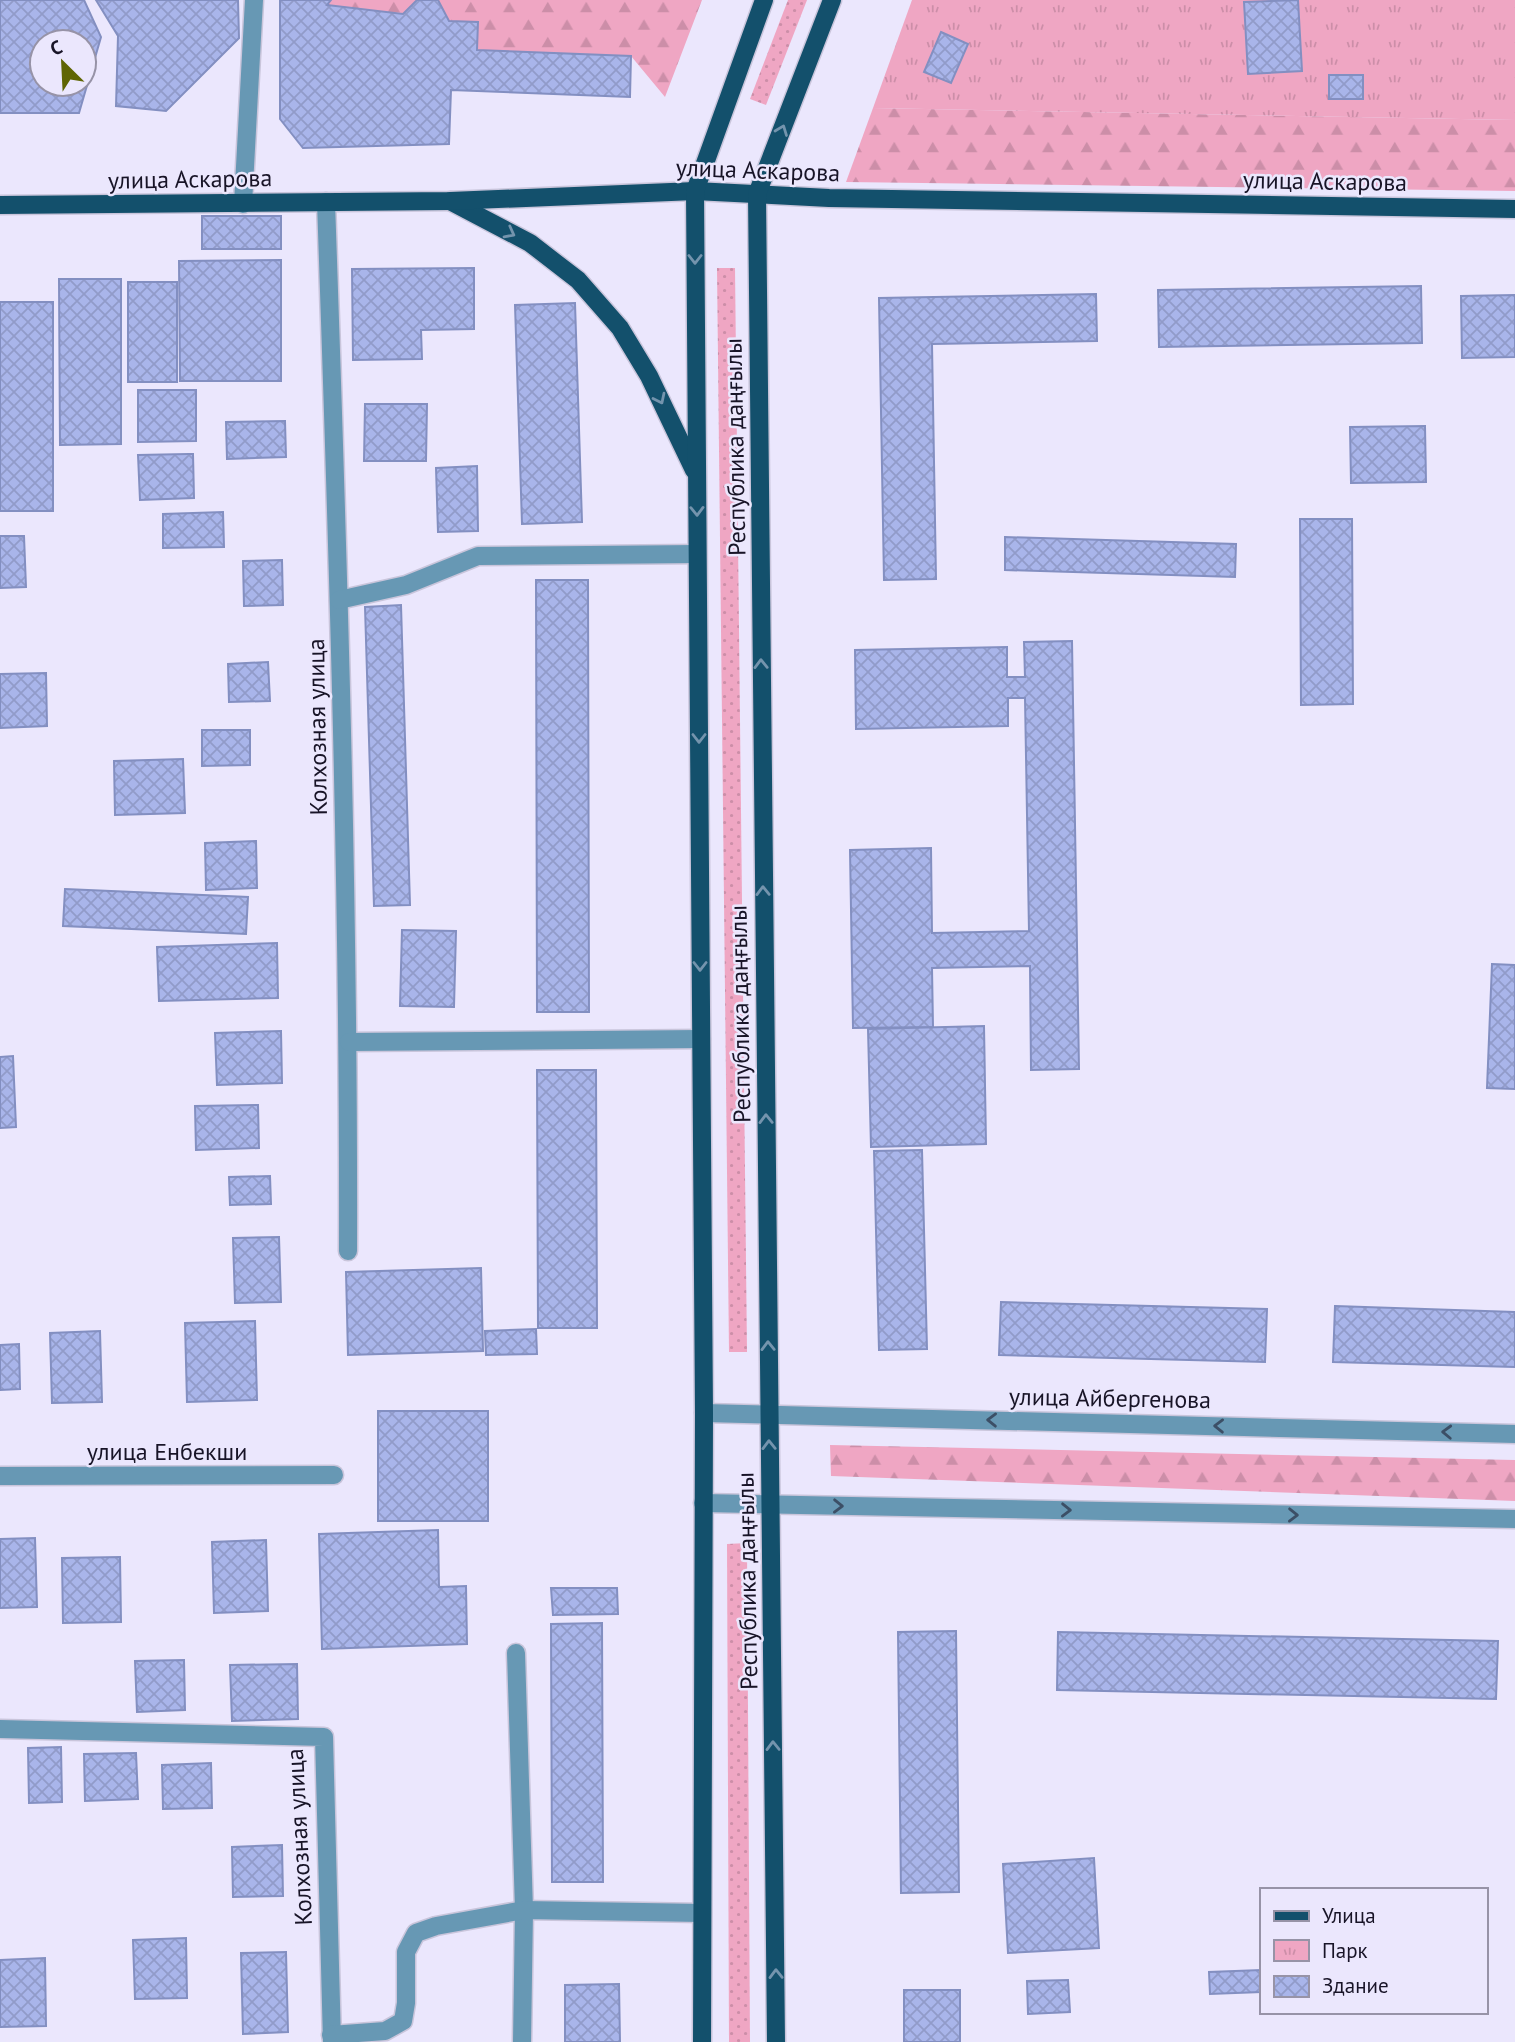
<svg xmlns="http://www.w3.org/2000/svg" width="1515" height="2042" font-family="'PT Sans',sans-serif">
<defs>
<pattern id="grass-dots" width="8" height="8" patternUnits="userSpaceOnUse" patternTransform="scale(1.75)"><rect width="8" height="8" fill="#efa6c3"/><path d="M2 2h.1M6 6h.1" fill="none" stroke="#cc8ea8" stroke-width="1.8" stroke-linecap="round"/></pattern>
<pattern id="forest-firs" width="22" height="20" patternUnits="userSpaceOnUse" patternTransform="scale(1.75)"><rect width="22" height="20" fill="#efa6c3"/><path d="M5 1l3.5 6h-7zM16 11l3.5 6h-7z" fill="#cc8ea8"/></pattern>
<pattern id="park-tufts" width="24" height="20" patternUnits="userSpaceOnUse" patternTransform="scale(1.75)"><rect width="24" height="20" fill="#efa6c3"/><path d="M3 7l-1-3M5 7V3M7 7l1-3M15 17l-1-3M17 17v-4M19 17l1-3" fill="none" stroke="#cc8ea8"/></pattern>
<pattern id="building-cross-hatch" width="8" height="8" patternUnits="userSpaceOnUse" patternTransform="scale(1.75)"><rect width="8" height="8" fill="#a9b5ea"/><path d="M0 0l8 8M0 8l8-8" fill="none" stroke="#919bc9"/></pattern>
</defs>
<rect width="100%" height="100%" fill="#ebe7fd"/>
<!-- grass -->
<g fill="url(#grass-dots)">
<polygon points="788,0 807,0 766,105 750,99"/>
<polygon points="717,268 735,268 747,1352 729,1352"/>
<polygon points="747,1543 750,2042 729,2042 727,1544"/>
</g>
<!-- forest -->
<g fill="url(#forest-firs)">
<polygon points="331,0 417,0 403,14 327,5"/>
<polygon points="438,0 702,0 665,97 631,56 477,50 478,22 449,21"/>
<polygon points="873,108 1515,120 1515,191 846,182"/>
<polygon points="830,1445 1515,1460 1515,1501 831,1476"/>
</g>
<!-- park -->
<polygon fill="url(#park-tufts)" points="912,0 1515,0 1515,120 873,108"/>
<!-- building -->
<g fill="url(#building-cross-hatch)" stroke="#838fc1" stroke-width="2" fill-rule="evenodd">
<path d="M 0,0 L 84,0 L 101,37 L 79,113 L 0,113 ZM 42,42 L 84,42 L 84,84 L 42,84 Z"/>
<polygon points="96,0 238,0 239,38 166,111 116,106 118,36"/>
<polygon points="280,0 331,0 327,5 403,14 417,0 438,0 449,21 478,22 477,50 631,56 630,97 451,90 449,144 303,148 280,119"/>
<polygon points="1298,0 1302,71 1248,74 1244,2"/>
<polygon points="941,32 968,44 951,83 924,72"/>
<rect x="1329" y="75" width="34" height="24"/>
<rect x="202" y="216" width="79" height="33"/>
<polygon points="281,260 281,381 180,381 179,261"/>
<polygon points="474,268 474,329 421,330 422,359 353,360 352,269"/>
<polygon points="59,279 121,279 121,444 60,445"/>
<rect x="128" y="282" width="49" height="100"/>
<polygon points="1421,286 1422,343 1159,347 1158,290"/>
<polygon points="1096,294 1097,341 932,344 936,579 884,580 879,298"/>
<polygon points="1515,295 1515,357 1462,358 1461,296"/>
<rect x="0" y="302" width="53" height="209"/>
<polygon points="575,303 582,522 522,524 515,305"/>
<polygon points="138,390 196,390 196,441 138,442"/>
<polygon points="365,404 427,404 426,461 364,461"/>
<polygon points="285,421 286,457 227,459 226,422"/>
<polygon points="1425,426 1426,482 1351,483 1350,427"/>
<polygon points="188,454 193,454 194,498 140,500 138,455"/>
<polygon points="477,466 478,531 438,532 436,468"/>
<polygon points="223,512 224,547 163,548 163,514"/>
<polygon points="1300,519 1352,519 1353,704 1301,705"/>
<polygon points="0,536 24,536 26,587 0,588"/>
<polygon points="1005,537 1236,544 1235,577 1005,570"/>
<polygon points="282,560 283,605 244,606 243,561"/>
<polygon points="536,580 588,580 589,1012 537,1012"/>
<polygon points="401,605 410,905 374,906 365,607"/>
<polygon points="1072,641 1079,1069 1031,1070 1030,966 932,968 933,1027 853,1028 850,850 931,848 932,933 1029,931 1025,698 1008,698 1008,726 856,729 855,650 1007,647 1007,677 1025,677 1024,642"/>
<polygon points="268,662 270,701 229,702 228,664"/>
<polygon points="46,673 47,726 0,728 0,674"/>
<polygon points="202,730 250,730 250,765 202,766"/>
<polygon points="183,759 185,813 115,815 114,761"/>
<polygon points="256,841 257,888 206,890 205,843"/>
<polygon points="65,889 248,897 246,934 63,926"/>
<polygon points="402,930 456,931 454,1007 400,1006"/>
<polygon points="277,943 278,998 159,1001 157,947"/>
<polygon points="1492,964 1515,965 1515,1089 1487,1088"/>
<polygon points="984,1026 986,1144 871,1147 868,1029"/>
<polygon points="281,1031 282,1083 217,1085 215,1033"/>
<polygon points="13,1056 16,1127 0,1128 0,1057"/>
<polygon points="537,1070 596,1070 597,1328 538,1328"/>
<polygon points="258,1105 259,1148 196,1150 195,1106"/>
<polygon points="922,1150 927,1349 879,1350 874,1151"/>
<polygon points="270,1176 271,1204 230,1205 229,1177"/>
<polygon points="279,1237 281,1302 235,1303 233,1238"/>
<polygon points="481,1268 483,1351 348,1355 346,1272"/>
<polygon points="1001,1302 1267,1309 1265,1362 999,1355"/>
<polygon points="1335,1306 1515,1312 1515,1367 1333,1362"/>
<polygon points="255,1321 257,1400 187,1402 185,1323"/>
<polygon points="536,1329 537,1354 486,1355 485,1331"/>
<polygon points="100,1331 102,1402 52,1403 50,1333"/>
<polygon points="19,1344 20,1389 0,1390 0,1345"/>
<rect x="378" y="1411" width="110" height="110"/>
<polygon points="438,1530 439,1587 466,1586 467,1644 322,1649 319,1534"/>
<polygon points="35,1538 37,1607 0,1608 0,1539"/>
<polygon points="266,1540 268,1611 214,1613 212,1542"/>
<polygon points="120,1557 121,1622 63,1623 62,1558"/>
<polygon points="551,1588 617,1588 618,1614 553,1615"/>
<polygon points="602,1623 603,1882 552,1882 551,1624"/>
<polygon points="956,1631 959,1892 901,1893 898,1632"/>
<polygon points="1058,1632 1498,1641 1496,1699 1057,1690"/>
<polygon points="184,1660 185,1710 137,1712 135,1661"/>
<polygon points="297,1664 298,1719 232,1721 230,1665"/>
<polygon points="61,1747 62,1802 29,1803 28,1748"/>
<polygon points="136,1753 138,1799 85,1801 84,1754"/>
<polygon points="211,1763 212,1808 163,1809 162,1765"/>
<polygon points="282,1845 283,1896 233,1897 232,1847"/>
<polygon points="1094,1858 1099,1948 1008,1953 1003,1864"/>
<polygon points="186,1938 187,1998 135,1999 133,1940"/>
<polygon points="286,1952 288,2032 243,2034 241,1953"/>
<polygon points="45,1958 46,2026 0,2027 0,1960"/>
<polygon points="1261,1970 1261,1992 1210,1994 1209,1972"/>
<polygon points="1068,1980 1070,2012 1028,2014 1027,1981"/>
<polygon points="619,1984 620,2042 565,2042 565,1985"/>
<rect x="904" y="1990" width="56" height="52"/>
</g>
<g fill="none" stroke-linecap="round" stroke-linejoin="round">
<defs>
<g id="minor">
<path d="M 326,202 C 338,551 349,901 348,1251"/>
<polyline points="243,204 254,0"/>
<polyline points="339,600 406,585 478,556 697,554"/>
<polyline points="349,1042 701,1039"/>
<polyline points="704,1413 1515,1434"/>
<polyline points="0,1476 334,1475"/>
<polyline points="703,1503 1515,1519"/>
<polyline points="516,1653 524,1910 522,2042"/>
<polyline points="0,1729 324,1737 332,2042"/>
<polyline points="331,2035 385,2031 403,2021 406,2003 406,1952 416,1933 436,1926 524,1910 702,1913"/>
</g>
<g id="major">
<polyline points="450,201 530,243 578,280 620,328 649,376 694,470"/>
<polyline points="0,205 450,201 695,191 829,198 1515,209"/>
<polyline points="702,2042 704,1413 695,191 764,0"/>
<polyline points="776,2042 757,194 832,0"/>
</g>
</defs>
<!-- minor casing -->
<use href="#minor" stroke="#c9c5db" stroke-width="21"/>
<!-- major casing -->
<use href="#major" stroke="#c9c5db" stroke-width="21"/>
<!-- minor -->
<use href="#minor" stroke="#6798b4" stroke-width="18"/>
<!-- major -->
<use href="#major" stroke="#13506c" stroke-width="18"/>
</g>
<!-- one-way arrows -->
<defs><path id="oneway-chevron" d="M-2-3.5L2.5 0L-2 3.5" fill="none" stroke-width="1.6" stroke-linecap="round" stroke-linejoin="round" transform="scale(1.75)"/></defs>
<g stroke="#7494ad">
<use href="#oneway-chevron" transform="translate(782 130) rotate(-69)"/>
<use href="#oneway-chevron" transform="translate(510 233) rotate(28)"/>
<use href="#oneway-chevron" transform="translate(695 259) rotate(90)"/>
<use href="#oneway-chevron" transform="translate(660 399) rotate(64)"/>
<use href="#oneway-chevron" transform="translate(697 511) rotate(89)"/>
<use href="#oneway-chevron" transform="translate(761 664) rotate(-91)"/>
<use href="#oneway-chevron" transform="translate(699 738) rotate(90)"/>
<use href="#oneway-chevron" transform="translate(763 891) rotate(-91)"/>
<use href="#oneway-chevron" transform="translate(700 966) rotate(90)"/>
<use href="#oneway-chevron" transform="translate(766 1119) rotate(-91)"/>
<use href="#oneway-chevron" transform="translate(768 1346) rotate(-91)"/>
<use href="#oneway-chevron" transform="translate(769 1445) rotate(-91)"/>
<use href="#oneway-chevron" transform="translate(773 1746) rotate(-91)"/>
<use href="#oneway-chevron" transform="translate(776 1974) rotate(-91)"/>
</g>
<g stroke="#3c4f66">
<use href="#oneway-chevron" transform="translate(992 1420) rotate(-179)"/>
<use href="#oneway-chevron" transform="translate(1219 1426) rotate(-179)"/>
<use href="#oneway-chevron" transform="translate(1447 1432) rotate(-178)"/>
<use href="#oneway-chevron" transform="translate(838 1506) rotate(1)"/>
<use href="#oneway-chevron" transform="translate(1066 1510) rotate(1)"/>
<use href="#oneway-chevron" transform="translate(1293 1515) rotate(1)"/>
</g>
<g text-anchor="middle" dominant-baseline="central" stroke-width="5" stroke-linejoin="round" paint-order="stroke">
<!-- street labels -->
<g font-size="24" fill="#181427" stroke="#ebe7fd">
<text transform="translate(758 170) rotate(2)">улица Аскарова</text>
<text transform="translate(190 179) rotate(-1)">улица Аскарова</text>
<text transform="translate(1325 181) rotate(1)">улица Аскарова</text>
<text transform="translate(735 447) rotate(-91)">Республика даңғылы</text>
<text transform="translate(317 727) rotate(-91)">Колхозная улица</text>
<text transform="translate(740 1014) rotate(-91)">Республика даңғылы</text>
<text transform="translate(1110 1398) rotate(1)">улица Айбергенова</text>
<text x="167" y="1451">улица Енбекши</text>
<text transform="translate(747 1581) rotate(-91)">Республика даңғылы</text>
<text transform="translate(299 1837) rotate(-93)">Колхозная улица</text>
</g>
</g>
<!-- legend -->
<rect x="1260" y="1888" width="228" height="126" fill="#ebe7fd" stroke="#9793a7" stroke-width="2"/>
<rect x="1274" y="1911" width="35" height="10" fill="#13506c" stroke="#9793a7" stroke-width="2"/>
<text x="1322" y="1923" font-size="21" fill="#181427">Улица</text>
<rect x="1274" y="1940" width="35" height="21" fill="url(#park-tufts)" stroke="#9793a7" stroke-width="2"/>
<text x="1322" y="1958" font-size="21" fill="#181427">Парк</text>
<rect x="1274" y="1976" width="35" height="21" fill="url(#building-cross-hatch)" stroke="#9793a7" stroke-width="2"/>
<text x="1322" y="1993" font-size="21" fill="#181427">Здание</text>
<!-- north arrow -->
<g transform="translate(63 63) rotate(336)"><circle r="33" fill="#ebe7fd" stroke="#9793a7" stroke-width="2"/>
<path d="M0-5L12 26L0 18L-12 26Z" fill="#5f6503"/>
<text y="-10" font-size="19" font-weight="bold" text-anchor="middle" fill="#181427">С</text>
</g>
</svg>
